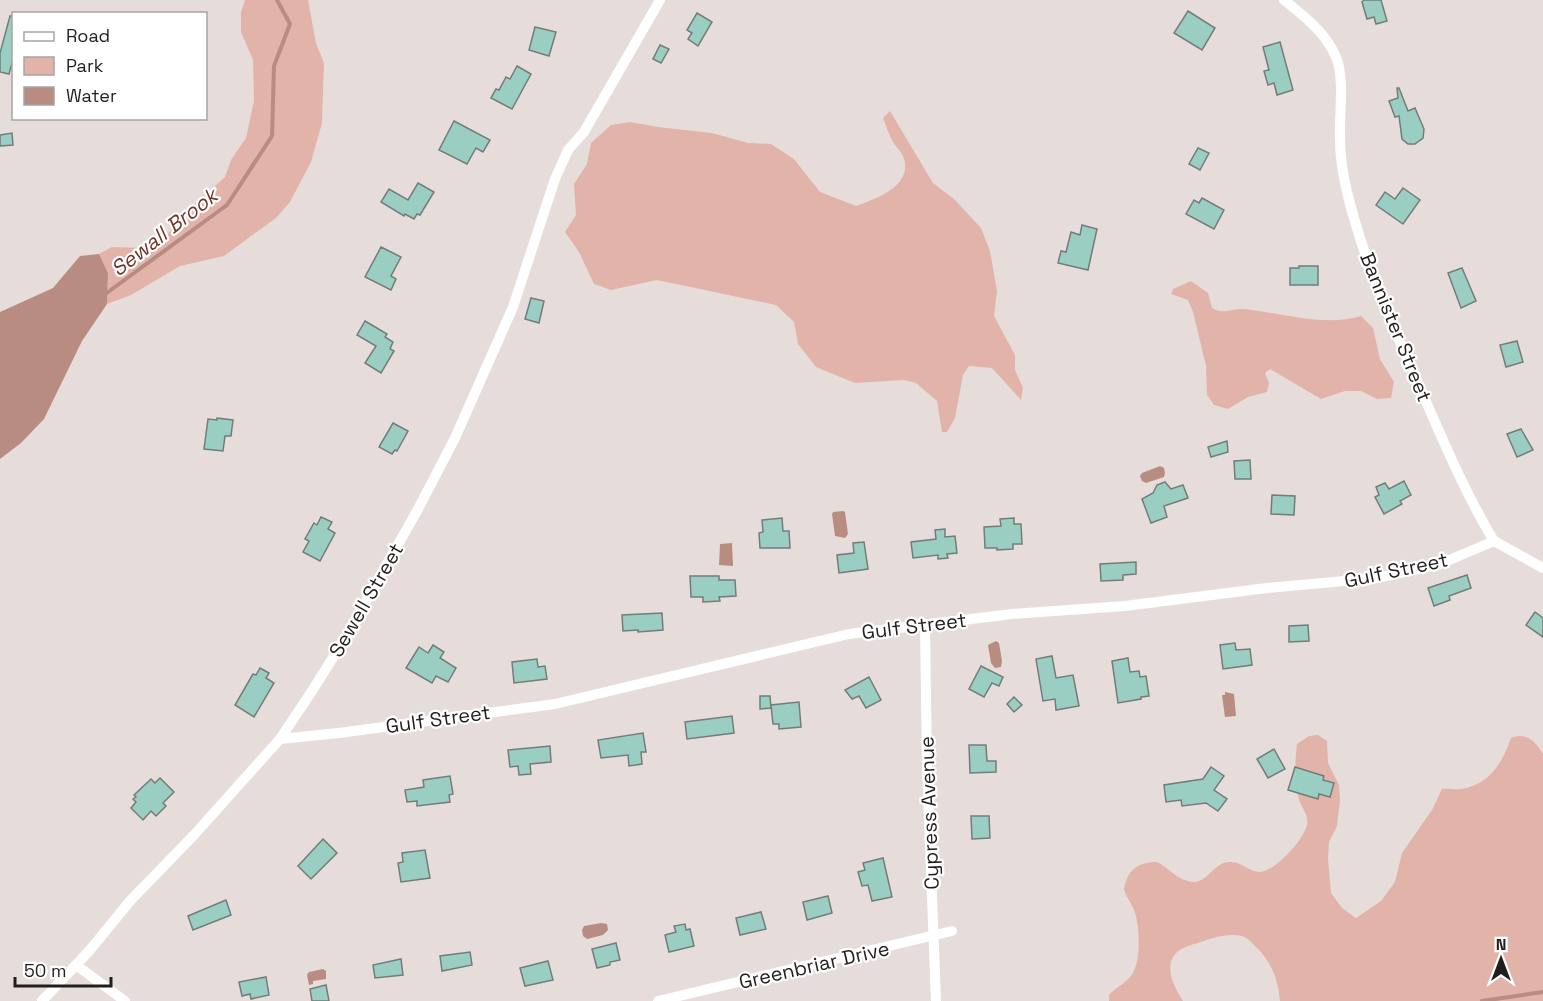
<svg xmlns="http://www.w3.org/2000/svg" width="1543" height="1001" font-family="'Space Grotesk',sans-serif">
<rect width="100%" height="100%" fill="#e6dddb"/>
<!-- green -->
<g fill="#e2b3a8">
<polygon points="245,0 308,0 316,43 324,63 322,123 311,162 290,202 276,218 224,256 180,266 131,295 107,304 108,273 99,254 112,247 147,248 161,242 186,212 225,177 231,160 246,138 254,101 253,60 241,32 241,12"/>
<path d="M 890,111 L 933,183 L 954,199 L 981,228 L 990,251 L 997,291 L 994,316 L 1015,355 L 1015,370 L 1023,388 L 1021,400 L 992,368 L 969,366 L 963,375 L 955,418 L 947,432 L 942,432 L 937,401 L 916,383 L 904,380 L 855,383 L 816,367 L 798,344 L 794,322 L 776,305 L 657,280 L 611,290 L 594,284 L 579,252 L 565,232 L 576,215 L 574,184 L 587,164 L 591,143 L 611,125 L 630,122 L 658,127 L 712,133 L 748,143 L 771,144 L 794,159 L 820,192 L 856,206 C 876,199 915,185 903,156 C 901,151 895,146 892,140 C 888,133 886,125 883,118 Z"/>
<path d="M 1191,281 L 1208,293 L 1212,308 C 1223,315 1232,308 1244,309 C 1282,313 1323,327 1361,316 L 1373,328 L 1380,359 L 1394,382 L 1391,398 L 1377,399 L 1361,391 L 1345,391 L 1321,399 L 1270,369 L 1265,373 L 1269,383 L 1267,392 L 1248,397 L 1228,409 L 1214,405 L 1207,395 L 1206,366 L 1193,312 L 1188,300 L 1171,294 L 1173,289 Z"/>
<path d="M 1318,735 L 1327,741 L 1328,763 L 1339,785 L 1340,800 L 1337,826 L 1329,842 L 1328,859 L 1331,893 L 1342,908 L 1356,918 L 1381,901 L 1395,882 L 1402,853 L 1432,810 L 1442,789 C 1448,788 1454,790 1461,789 C 1489,785 1503,762 1511,738 C 1527,732 1535,741 1543,754 L 1543,1001 L 1280,1001 C 1278,979 1272,963 1256,947 C 1252,943 1248,938 1242,936 C 1229,933 1212,938 1201,942 C 1191,945 1178,948 1173,957 C 1165,971 1176,990 1183,1001 L 1109,1001 L 1109,995 C 1115,988 1124,984 1130,977 C 1142,964 1140,926 1134,910 C 1131,902 1126,897 1124,889 C 1127,870 1138,862 1157,862 C 1168,867 1175,878 1188,881 C 1208,887 1212,861 1231,862 C 1242,862 1249,872 1260,872 C 1276,871 1304,839 1307,825 C 1309,815 1301,807 1299,799 C 1294,782 1295,761 1297,744 L 1309,736 Z"/>
</g>
<!-- water -->
<g fill="#b98c82">
<polygon points="99,254 108,273 107,304 82,341 44,419 21,443 0,459 0,312 53,288 80,256"/>
<polygon points="1160,466 1164,468 1165,473 1164,477 1146,483 1142,481 1140,476 1142,473"/>
<polygon points="843,511 845,512 848,534 845,538 835,536 832,514 833,512"/>
<polygon points="732,543 733,566 719,565 720,544"/>
<polygon points="996,641 999,643 1002,661 1001,667 995,668 991,663 988,645"/>
<polygon points="1225,692 1234,694 1236,716 1225,717 1222,695 1225,695"/>
<polygon points="601,923 607,924 608,930 603,935 587,939 583,936 582,930 584,926"/>
<polygon points="323,969 326,971 326,979 313,981 313,984 309,985 307,975 309,972"/>
</g>
<g fill="none" stroke-linecap="round" stroke-linejoin="round">
<!-- stream -->
<g stroke="#b98c82" stroke-width="4">
<polyline points="104,295 227,205 272,136 274,66 290,24 277,0"/>
<polyline points="1482,1001 1543,992"/>
</g>
</g>
<!-- building -->
<g fill="#9acec2" stroke="#747c7a" stroke-width="1.5">
<polygon points="1364,0 1381,0 1387,21 1376,24 1374,17 1367,19 1362,2"/>
<polygon points="1188,11 1215,28 1202,50 1174,33"/>
<polygon points="697,13 712,22 698,46 688,39 692,33 687,30"/>
<polygon points="10,16 14,16 14,56 9,74 0,72 0,53"/>
<polygon points="535,27 556,32 549,56 529,50"/>
<polygon points="1280,42 1293,90 1277,95 1274,83 1268,85 1264,71 1269,70 1263,47"/>
<polygon points="660,45 669,49 661,63 653,59"/>
<polygon points="517,66 531,74 512,109 491,98 496,89 499,90 506,77 510,79"/>
<polygon points="1397,88 1399,88 1408,111 1415,108 1424,129 1423,138 1415,144 1408,144 1402,139 1399,116 1395,117 1389,101 1398,98"/>
<polygon points="454,121 490,140 483,152 476,148 467,164 439,150"/>
<polygon points="12,133 13,145 0,146 0,135"/>
<polygon points="1198,148 1209,153 1200,170 1189,164"/>
<polygon points="418,183 434,192 420,215 417,214 414,219 405,214 404,216 381,202 389,189 408,200"/>
<polygon points="1403,188 1420,200 1403,224 1376,205 1385,192 1395,199"/>
<polygon points="1202,198 1224,210 1214,229 1186,214 1194,200 1199,203"/>
<polygon points="1082,225 1097,229 1088,270 1058,263 1061,251 1066,252 1071,232 1080,235"/>
<polygon points="381,247 401,257 391,276 396,279 391,290 365,277"/>
<polygon points="1299,266 1318,266 1318,285 1290,285 1290,268 1299,268"/>
<polygon points="1462,268 1476,301 1461,308 1448,273"/>
<polygon points="531,298 544,301 539,323 525,319"/>
<polygon points="365,321 387,334 385,337 393,342 390,349 394,351 381,373 365,363 376,346 357,335"/>
<polygon points="1517,341 1523,362 1506,367 1500,345"/>
<polygon points="217,418 233,420 231,436 225,436 223,451 204,449 208,419 217,420"/>
<polygon points="393,423 408,431 397,451 395,450 392,454 379,447"/>
<polygon points="1521,429 1533,450 1517,457 1507,434"/>
<polygon points="1227,441 1228,452 1211,457 1208,447"/>
<polygon points="1250,460 1251,479 1235,479 1234,461"/>
<polygon points="1404,481 1411,495 1400,501 1402,504 1384,514 1375,497 1379,495 1376,487 1385,483 1389,489"/>
<polygon points="1165,482 1171,489 1183,485 1188,498 1164,506 1167,517 1151,523 1142,499 1153,493 1157,485"/>
<polygon points="1272,495 1295,496 1294,515 1271,514"/>
<polygon points="321,517 332,522 328,529 335,533 320,561 303,552 309,541 305,539 314,523 317,525"/>
<polygon points="782,518 783,531 789,531 790,548 760,548 759,533 763,532 762,520"/>
<polygon points="1014,518 1014,524 1021,524 1022,544 1013,544 1013,549 997,550 997,548 985,548 984,527 1001,526 1000,519"/>
<polygon points="945,529 945,537 955,536 957,553 947,554 948,558 938,559 938,555 913,558 911,542 936,539 935,530"/>
<polygon points="864,542 868,569 839,573 837,555 854,553 853,543"/>
<polygon points="1136,562 1136,574 1123,575 1123,580 1101,581 1100,564"/>
<polygon points="1467,575 1471,588 1449,596 1450,600 1434,606 1428,588"/>
<polygon points="690,576 719,576 719,580 735,580 736,596 719,597 720,601 703,602 703,597 691,597"/>
<polygon points="1535,612 1543,618 1543,637 1526,625"/>
<polygon points="662,613 663,630 638,632 638,630 623,631 622,615"/>
<polygon points="1308,625 1309,641 1289,642 1289,626"/>
<polygon points="1235,643 1236,650 1250,649 1252,665 1223,669 1220,645"/>
<polygon points="433,645 444,652 440,658 456,668 448,682 436,676 432,683 406,668 419,647 428,653"/>
<polygon points="1052,656 1056,678 1073,675 1079,706 1056,710 1055,699 1043,701 1036,659"/>
<polygon points="1128,658 1130,672 1139,671 1140,677 1146,676 1149,696 1141,697 1141,699 1118,703 1112,661"/>
<polygon points="537,659 538,667 545,666 547,679 514,683 512,662"/>
<polygon points="981,666 1003,677 999,686 992,683 984,697 969,689"/>
<polygon points="260,668 269,673 266,678 274,683 254,717 235,705 253,674 256,675"/>
<polygon points="869,677 881,700 866,708 859,696 852,699 845,690"/>
<polygon points="760,696 770,696 771,708 760,709"/>
<polygon points="1014,697 1022,705 1014,712 1007,704"/>
<polygon points="799,702 801,727 779,729 779,724 773,724 771,705"/>
<polygon points="732,716 734,733 687,739 685,722"/>
<polygon points="643,733 646,752 641,752 642,764 629,766 628,755 601,758 598,740"/>
<polygon points="969,745 986,745 987,761 996,761 996,772 970,773"/>
<polygon points="550,746 551,762 530,764 531,774 519,775 518,766 510,767 508,750"/>
<polygon points="1274,749 1285,769 1268,778 1257,759"/>
<polygon points="1211,767 1224,776 1214,790 1227,799 1218,811 1206,803 1182,806 1181,800 1166,802 1164,785 1203,779"/>
<polygon points="1295,767 1324,776 1323,780 1334,783 1330,797 1319,794 1318,799 1288,790"/>
<polygon points="450,776 453,794 449,795 450,802 417,806 417,801 407,802 405,790 424,787 423,780"/>
<polygon points="160,778 174,792 163,803 166,806 156,816 151,811 143,820 131,808 136,802 133,799 136,797 134,795 151,779 155,783"/>
<polygon points="971,816 989,816 990,838 972,839"/>
<polygon points="323,839 337,853 311,879 298,866"/>
<polygon points="425,850 430,878 401,882 398,863 403,862 402,853"/>
<polygon points="883,858 892,897 872,901 868,885 862,886 858,872 865,870 863,863"/>
<polygon points="828,896 832,913 807,920 803,902"/>
<polygon points="226,900 231,915 193,930 188,916"/>
<polygon points="761,912 766,929 740,935 736,918"/>
<polygon points="685,924 686,930 690,929 694,946 669,952 665,935 676,932 674,926"/>
<polygon points="616,943 620,960 610,962 610,965 597,968 592,949"/>
<polygon points="470,952 472,965 442,971 440,956"/>
<polygon points="401,959 403,975 375,978 373,965"/>
<polygon points="548,961 553,980 525,986 520,968"/>
<polygon points="266,977 269,995 251,999 250,994 242,996 239,982"/>
<polygon points="326,985 329,1001 312,1001 310,989"/>
</g>
<g fill="none" stroke-linecap="round" stroke-linejoin="round">
<!-- minor -->
<g stroke="#fff" stroke-width="10">
<path d="M 1284,0 C 1304,16 1325,32 1336,57 C 1345,78 1339,115 1340,138 C 1340,156 1343,175 1347,192 C 1365,266 1397,336 1428,406 C 1448,452 1468,498 1494,541"/>
<polyline points="925,625 927,766 936,1001"/>
<polyline points="280,739 339,733 555,704 849,634 1012,614 1125,606 1267,588 1377,578 1440,564 1494,541 1543,568"/>
<polyline points="76,965 125,1001"/>
<polyline points="42,1001 90,950 130,901 194,835 280,739 312,691 344,640 417,511 455,438 513,307 555,179 568,150 584,132 660,0"/>
<polyline points="658,1001 952,931"/>
</g>
</g>
<g text-anchor="middle" dominant-baseline="central" stroke-width="4.5" stroke-linejoin="round" paint-order="stroke">
<!-- street labels -->
<g font-size="20" fill="#211e1d" stroke="#fff">
<text transform="translate(1396 327) rotate(68)">Bannister Street</text>
<text transform="translate(1396 570) rotate(-12)">Gulf Street</text>
<text transform="translate(366 600) rotate(-60)">Sewell Street</text>
<text transform="translate(914 626) rotate(-7)">Gulf Street</text>
<text transform="translate(438 719) rotate(-8)">Gulf Street</text>
<text transform="translate(929 813) rotate(-92)">Cypress Avenue</text>
<text transform="translate(814 965) rotate(-13)">Greenbriar Drive</text>
</g>
<!-- water labels -->
<g font-size="21" font-style="italic" fill="#703428" stroke="#fff">
<text transform="translate(164 232) rotate(-38)">Sewall Brook</text>
</g>
</g>
<!-- legend -->
<rect x="12" y="12" width="195" height="108" fill="#ffffff" stroke="#a6a5a5" stroke-width="1.5"/>
<rect x="24" y="32" width="30" height="9" fill="#ffffff" stroke="#a6a5a5" stroke-width="1.5"/>
<text x="66" y="42" font-size="18" fill="#211e1d">Road</text>
<rect x="24" y="57" width="30" height="18" fill="#e2b3a8" stroke="#a6a5a5" stroke-width="1.5"/>
<text x="66" y="72" font-size="18" fill="#211e1d">Park</text>
<rect x="24" y="87" width="30" height="18" fill="#b98c82" stroke="#a6a5a5" stroke-width="1.5"/>
<text x="66" y="102" font-size="18" fill="#211e1d">Water</text>
<!-- north arrow -->
<g transform="translate(1501 959)" stroke="#ffffff" stroke-width="4.5" paint-order="stroke">
<path d="M0-4.5L10 22L0 15L-10 22Z" fill="#211e1d"/>
<text y="-9" font-size="16" font-weight="bold" text-anchor="middle" fill="#211e1d">N</text>
</g>
<!-- scale -->
<path d="M15 977v9h96v-9" fill="none" stroke="#211e1d" stroke-width="3"/>
<text x="24" y="977" font-size="18" fill="#211e1d" stroke="#ffffff" stroke-width="4.5" paint-order="stroke">50 m</text>
</svg>
